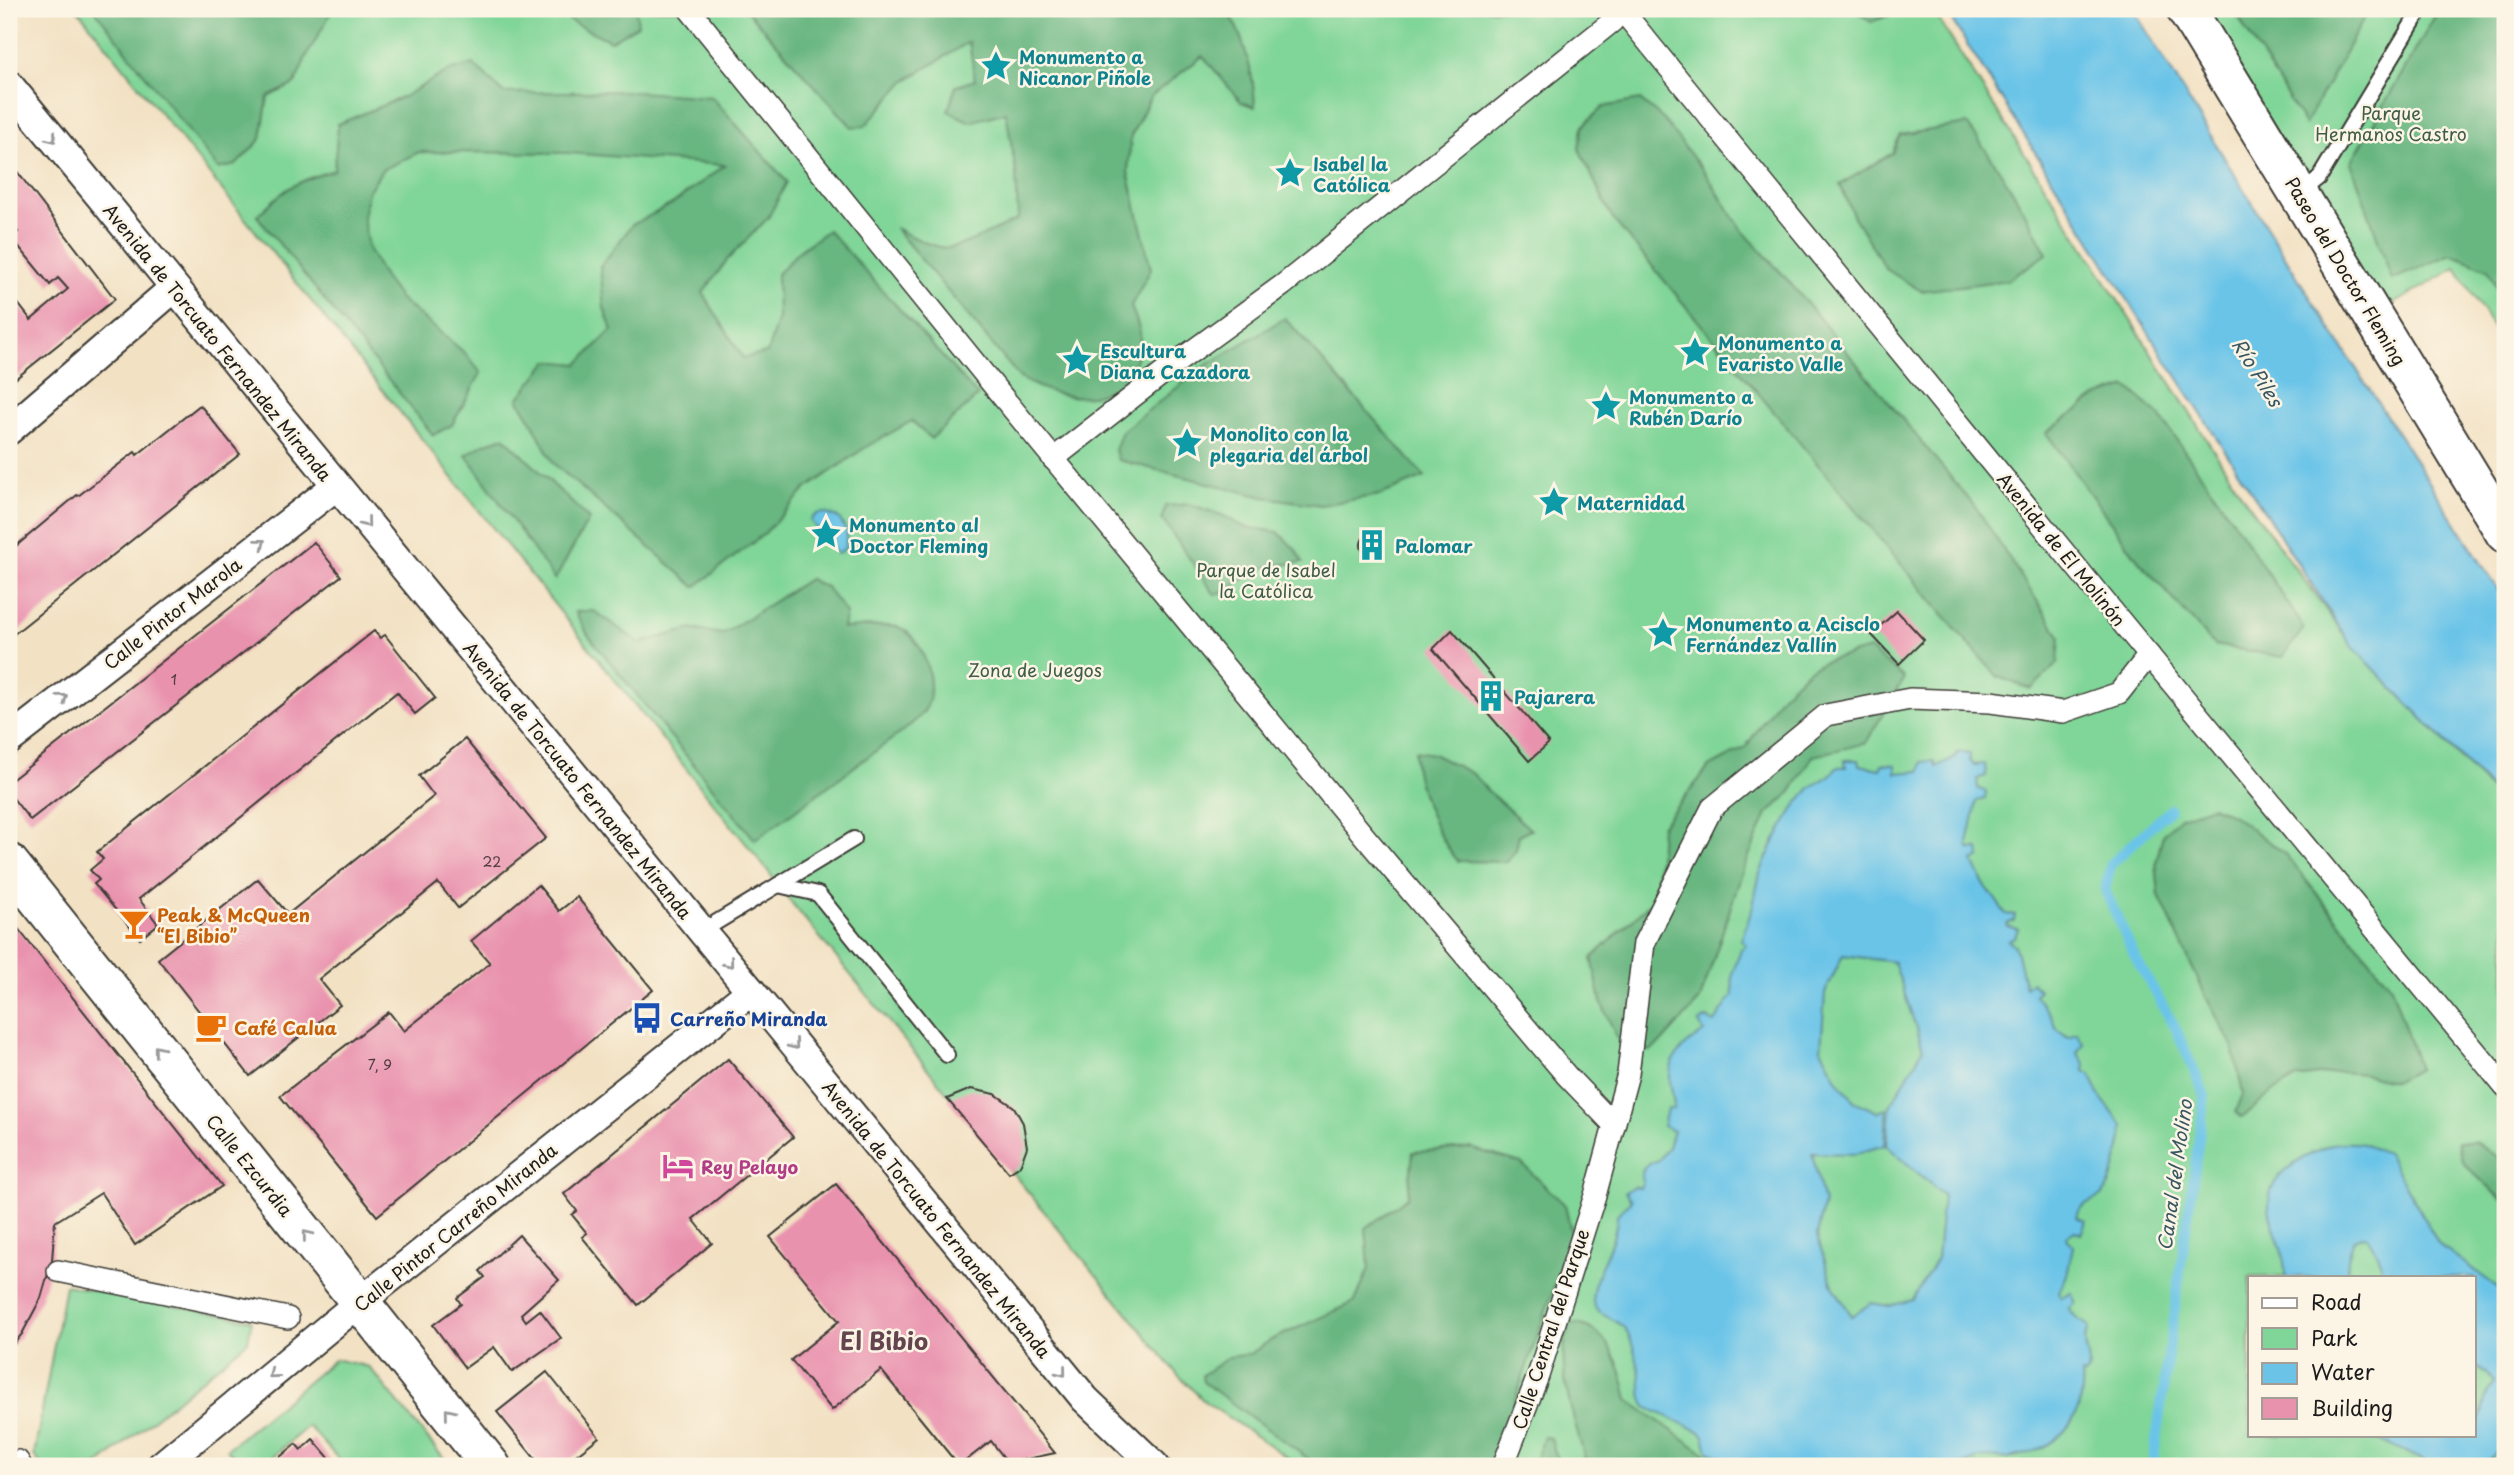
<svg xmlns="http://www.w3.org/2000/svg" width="2514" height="1475" font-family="'Playpen Sans',sans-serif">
<rect width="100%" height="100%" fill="#fcf5e5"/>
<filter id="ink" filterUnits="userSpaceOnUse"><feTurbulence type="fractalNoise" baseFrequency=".0143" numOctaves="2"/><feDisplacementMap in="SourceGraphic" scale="14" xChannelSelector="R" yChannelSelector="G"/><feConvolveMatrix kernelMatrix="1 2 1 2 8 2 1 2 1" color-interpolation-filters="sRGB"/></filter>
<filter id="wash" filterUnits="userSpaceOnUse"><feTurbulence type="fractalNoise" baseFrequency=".00686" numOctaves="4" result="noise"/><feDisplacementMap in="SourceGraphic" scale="28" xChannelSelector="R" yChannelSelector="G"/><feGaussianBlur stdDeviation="1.57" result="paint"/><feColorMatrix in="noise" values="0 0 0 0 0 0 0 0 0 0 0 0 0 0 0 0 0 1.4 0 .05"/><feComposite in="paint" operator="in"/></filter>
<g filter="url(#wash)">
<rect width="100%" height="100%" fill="#f2e1c3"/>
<!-- green -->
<g fill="#80d598" stroke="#4e785a" stroke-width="2" fill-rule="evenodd">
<path d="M 77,9 L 1932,9 L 2244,498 L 2352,645 L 2505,805 L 2505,1466 L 1300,1466 L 1204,1401 L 1178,1375 L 786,896 L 768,871 ZM 2250,1277 L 2474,1277 L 2474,1435 L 2250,1435 Z"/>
<polygon points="2186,9 2505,9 2505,346 2456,268 2372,316"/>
<polygon points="65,1285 252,1320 248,1341 97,1466 42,1466 34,1455"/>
<polygon points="335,1359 369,1367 450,1466 345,1466 308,1426 262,1466 241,1466 227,1449"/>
</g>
<!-- forest -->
<g fill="#68b680" stroke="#42694e" stroke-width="2">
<polygon points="94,9 333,9 306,57 295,84 268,97 261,139 236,165 218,169"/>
<polygon points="555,9 636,9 638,25 611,41 573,23"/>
<path d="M 745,9 L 1228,9 C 1244,40 1254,72 1255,107 L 1241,102 L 1203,56 L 1151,96 L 1131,136 L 1128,172 L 1151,269 L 1131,306 C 1134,315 1139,325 1140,333 C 1142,355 1129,375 1117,390 C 1107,390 1099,395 1090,396 C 1066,399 1040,389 1020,378 L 895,228 C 910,235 930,247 947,248 C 961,248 1004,226 1018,219 L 1016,173 L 1006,112 L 970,122 L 948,111 L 956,86 L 975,80 L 969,42 L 905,81 L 865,126 L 852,127 Z"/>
<polygon points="1853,9 1904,9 1905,10 1871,22"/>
<polygon points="2233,9 2369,9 2305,125"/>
<polygon points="2439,9 2505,9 2505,303 2488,269 2451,254 2392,280 2351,162"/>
<path d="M 473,64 L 504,93 L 623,91 L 712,97 L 787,182 L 768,218 L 728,259 L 703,293 L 743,358 L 767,353 L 778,318 L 777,274 L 799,251 L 828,230 L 978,396 L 931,439 L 912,421 L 866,447 L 806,489 L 764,534 L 695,587 L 553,463 L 532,422 L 518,399 L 548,361 L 578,364 L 612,330 L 604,308 L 600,267 L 632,225 L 672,204 L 725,165 L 568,153 L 419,152 L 382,170 L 368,192 L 363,217 L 368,248 L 383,276 L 400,299 L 465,353 L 481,373 L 452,425 L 433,435 L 257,216 C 285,188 296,181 334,170 L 338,124 L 403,97 L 448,71 Z"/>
<polygon points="1640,100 1662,118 1706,174 1742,230 1786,278 1977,509 2060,636 2058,663 2031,689 1998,677 1956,630 1612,218 1579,149 1582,127 1603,107"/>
<path d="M 1967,124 C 2000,167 2022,206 2047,254 L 2008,280 L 1921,291 L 1886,269 L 1854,217 L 1840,185 L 1892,153 L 1900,135 Z"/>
<polygon points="1285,318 1425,477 1380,495 1321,505 1263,497 1118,460 1115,450 1122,431 1202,368"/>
<polygon points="2127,387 2159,415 2220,501 2304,628 2283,657 2214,645 2139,561 2046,433 2096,397"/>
<polygon points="504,437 589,519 555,580 466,455 484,444"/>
<polygon points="1189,504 1224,516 1244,527 1278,532 1297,551 1303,562 1261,568 1224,592 1215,595 1162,519 1165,506"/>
<path d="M 809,579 L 826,587 L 846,613 L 843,628 C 855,628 889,624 898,627 C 923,635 938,686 926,708 C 922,716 913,722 907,728 L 755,840 L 588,635 L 575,612 L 594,611 L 640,643 L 691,629 L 723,634 Z"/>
<polygon points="1869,649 1904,678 1866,743 1813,756 1790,793 1767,814 1743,870 1700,1000 1663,1041 1650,1051 1622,1049 1601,1002 1592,958 1653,900 1659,859 1661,826 1709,767 1745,748 1780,697 1809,669 1826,661"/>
<path d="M 1415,751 L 1433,754 L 1473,774 L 1488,791 L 1531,830 L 1519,835 L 1516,850 L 1506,862 L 1458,861 C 1438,838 1412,781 1415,751 Z"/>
<polygon points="2212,806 2234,816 2285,854 2391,986 2419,1069 2394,1082 2365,1074 2340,1072 2297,1078 2273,1092 2242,1118 2236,1112 2243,1094 2233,1047 2207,999 2159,896 2156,863 2163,834 2180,817"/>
<polygon points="2457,1142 2475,1142 2501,1159 2505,1164 2505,1203 2464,1164"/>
<polygon points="1471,1148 1521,1163 1565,1205 1572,1236 1492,1466 1318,1466 1203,1382 1202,1375 1229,1357 1250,1354 1271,1340 1355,1302 1369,1268 1366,1228 1408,1197 1413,1152"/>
<path d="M 1570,1323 C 1609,1325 1622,1369 1628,1400 L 1710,1457 L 1719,1466 L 1587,1466 C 1576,1422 1552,1367 1570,1323 Z"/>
<polygon points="1544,1437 1551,1438 1559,1466 1533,1466"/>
</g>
<!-- water -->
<g fill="#6bc4e8" stroke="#447082" stroke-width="2" fill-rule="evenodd">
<polygon points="1945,9 2133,9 2303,286 2505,600 2505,803 2351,645 2155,343"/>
<polygon points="824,513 839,518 847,532 845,548 837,554 810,520 817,514"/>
<path d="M 1959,752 L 1970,754 L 1970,761 L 1974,765 L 1985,764 L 1986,776 L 1977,779 L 1978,789 L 1986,791 L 1985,799 L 1977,801 L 1968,843 L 1969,849 L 1979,849 L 1980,857 L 1973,861 L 1982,881 L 2006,914 L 2015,915 L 2014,921 L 2008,923 L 2007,926 L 2018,929 L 2015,937 L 2008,940 L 2015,946 L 2025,987 L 2032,982 L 2039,990 L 2035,995 L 2050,1014 L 2056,1028 L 2068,1037 L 2077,1033 L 2084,1044 L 2077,1052 L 2085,1064 L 2084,1071 L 2091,1075 L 2099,1095 L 2123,1126 C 2122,1142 2114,1186 2101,1196 C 2090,1204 2081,1201 2077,1217 L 2086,1221 L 2081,1234 L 2075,1231 L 2067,1236 L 2068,1240 L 2073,1246 L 2067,1275 L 2059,1292 L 2061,1298 L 2071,1293 L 2076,1303 L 2069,1309 L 2076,1318 L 2089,1326 C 2088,1331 2086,1335 2085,1339 C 2085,1352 2093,1364 2086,1376 L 2082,1375 C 2086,1424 2053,1451 2008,1458 C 1999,1459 1989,1456 1980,1458 C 1974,1459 1968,1466 1961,1466 C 1940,1468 1932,1456 1908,1466 L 1768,1466 C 1760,1459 1744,1458 1734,1463 L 1708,1451 L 1704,1436 L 1699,1431 L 1646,1407 C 1639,1397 1642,1387 1640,1375 C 1639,1365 1631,1337 1625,1329 C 1613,1314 1589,1318 1593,1292 C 1597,1266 1617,1243 1617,1215 L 1631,1200 L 1625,1192 L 1634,1186 L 1640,1188 L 1643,1182 C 1638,1168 1648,1164 1659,1160 L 1668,1147 L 1673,1131 L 1663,1126 L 1667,1109 L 1674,1109 C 1674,1099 1671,1090 1670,1081 C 1668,1056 1686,1044 1704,1032 L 1699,1023 L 1707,1018 L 1714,1023 L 1733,995 L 1732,974 L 1741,949 L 1746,945 L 1741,940 L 1752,909 L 1760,873 L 1775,840 L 1797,803 L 1811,787 L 1829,776 L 1838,767 L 1846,767 L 1845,760 L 1858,760 L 1859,765 L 1880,769 L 1882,764 L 1896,765 L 1896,773 L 1920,771 L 1922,762 L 1934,761 L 1936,767 L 1954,758 ZM 1843,955 L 1894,962 L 1923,1049 L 1890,1106 L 1887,1146 L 1943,1195 L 1937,1258 L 1913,1300 L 1889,1306 L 1871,1303 L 1852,1316 L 1833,1286 L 1817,1236 L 1824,1203 L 1812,1153 L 1855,1154 L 1885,1145 L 1887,1108 L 1877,1112 L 1854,1101 L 1837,1079 L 1821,1049 L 1825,993 Z"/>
<path d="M 2360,1143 L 2387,1153 L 2439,1244 L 2505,1293 L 2505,1443 L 2491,1459 L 2470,1466 L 2435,1466 L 2388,1444 L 2356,1435 L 2474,1435 L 2474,1425 C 2486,1416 2481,1404 2488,1392 C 2490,1388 2493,1385 2493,1381 L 2486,1372 L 2474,1365 L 2474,1277 L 2383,1277 L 2379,1256 L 2367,1237 L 2361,1236 L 2354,1239 C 2349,1252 2346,1263 2348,1277 L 2285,1277 C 2286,1255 2275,1235 2270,1214 C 2263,1183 2288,1165 2313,1153 C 2319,1150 2326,1146 2333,1144 C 2341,1142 2351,1143 2360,1143 Z"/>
</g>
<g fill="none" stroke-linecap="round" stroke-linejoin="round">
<!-- stream -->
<polyline stroke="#6bc4e8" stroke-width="10" points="2150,1466 2153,1462 2205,1096 2177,1031 2134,955 2105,890 2111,864 2170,809"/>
</g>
<g id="blocks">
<!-- building -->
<g fill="#e992ae">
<polygon points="9,161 115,299 15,379 9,371 9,292 31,320 68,289 58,278 50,285 11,237 18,232 11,222 9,224"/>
<polygon points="200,405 240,454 9,638 9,552 77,495 78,496 135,452 137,455"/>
<circle cx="1372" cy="545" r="11"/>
<polygon points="314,542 341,576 30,820 9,793 9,782"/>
<polygon points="1897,611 1924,640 1899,664 1871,634"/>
<polygon points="1452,630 1549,743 1529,761 1433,649"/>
<polygon points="374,631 380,638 385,635 435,698 415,714 397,692 139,899 158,924 140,939 94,884 99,880 90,870 103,859 97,852"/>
<polygon points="465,739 546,838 458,908 438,883 319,979 340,1005 250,1076 158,959 258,879 288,914 434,796 419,776"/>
<polygon points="538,885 559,911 577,897 653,990 377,1216 280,1096 389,1012 404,1031 490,963 471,941"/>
<polygon points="16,926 222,1186 135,1245 101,1193 55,1222 52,1260 41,1298 22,1334 9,1350 9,931"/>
<polygon points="728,1059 793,1137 693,1219 712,1243 638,1305 582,1237 587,1233 572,1215 577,1211 564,1194"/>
<polygon points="971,1089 995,1094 1014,1107 1023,1123 1027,1147 1020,1166 1009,1173 947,1099"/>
<polygon points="836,1184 1055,1453 1008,1463 991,1441 959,1466 881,1370 832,1410 791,1360 839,1321 770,1237"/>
<polygon points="519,1235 559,1280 521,1314 526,1321 540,1310 561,1338 512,1372 494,1347 465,1368 433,1325 461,1304 457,1298 485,1277 480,1271"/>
<polygon points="547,1372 599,1437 562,1466 541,1466 497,1412"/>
<polygon points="313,1439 336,1466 269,1466 296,1444 301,1450"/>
</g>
</g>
</g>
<g filter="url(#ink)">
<use href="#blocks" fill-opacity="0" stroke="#3c3a35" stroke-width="2"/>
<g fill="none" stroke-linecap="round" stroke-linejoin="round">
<defs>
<g id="service">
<polyline points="2300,193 2319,178 2421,9"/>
<polyline points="778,885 818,894 947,1055"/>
<polyline points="702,931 854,839"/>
</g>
<g id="pedestrian">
<polyline points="689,9 997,390 1365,837 1567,1076 1614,1125"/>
<polyline points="1621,9 2096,591 2505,1087"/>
<polyline points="1053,459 1180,360 1283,285 1613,21 1614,9"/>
<polyline points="58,1271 288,1318"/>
<polyline points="18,1461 21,1466"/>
<polyline points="1503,1466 1538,1376 1596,1192 1628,1074 1644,943 1712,808 1826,715 1910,699 1991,702 2063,712 2119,693 2149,655"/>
</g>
<g id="minor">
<polyline points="9,85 1085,1399 1155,1466"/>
<polyline points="9,430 174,288"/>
<polyline points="9,740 336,486"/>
<polyline points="161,1466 360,1302 751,991"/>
</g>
<polyline id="secondary" points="2186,9 2505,533"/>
<polyline id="primary" points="9,863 491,1466"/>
</defs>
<!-- service casing -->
<use href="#service" stroke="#3c3a35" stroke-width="18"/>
<!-- pedestrian casing -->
<use href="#pedestrian" stroke="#3c3a35" stroke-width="24"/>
<!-- minor casing -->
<use href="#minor" stroke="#3c3a35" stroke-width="32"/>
<!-- secondary casing -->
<use href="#secondary" stroke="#3c3a35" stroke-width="42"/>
<!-- primary casing -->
<use href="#primary" stroke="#3c3a35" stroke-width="42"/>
<!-- service -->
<use href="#service" stroke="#fff" stroke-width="14"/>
<!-- pedestrian -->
<use href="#pedestrian" stroke="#fff" stroke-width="21"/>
<!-- minor -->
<use href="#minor" stroke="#fff" stroke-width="28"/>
<!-- secondary -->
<use href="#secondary" stroke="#fff" stroke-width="38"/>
<!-- primary -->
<use href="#primary" stroke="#fff" stroke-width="38"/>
</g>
<!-- one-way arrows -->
<defs><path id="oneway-chevron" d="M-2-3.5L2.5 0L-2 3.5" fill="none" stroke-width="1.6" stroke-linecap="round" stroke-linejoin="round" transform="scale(1.75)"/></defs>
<g stroke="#999">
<use href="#oneway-chevron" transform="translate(52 138) rotate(51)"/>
<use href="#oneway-chevron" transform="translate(366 523) rotate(51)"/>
<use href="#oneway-chevron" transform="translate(261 543) rotate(-38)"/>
<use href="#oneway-chevron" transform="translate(63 698) rotate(-38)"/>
<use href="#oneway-chevron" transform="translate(729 963) rotate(51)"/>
<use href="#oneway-chevron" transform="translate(794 1045) rotate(51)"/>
<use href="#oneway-chevron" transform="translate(158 1050) rotate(-129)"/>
<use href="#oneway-chevron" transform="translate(307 1235) rotate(-129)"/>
<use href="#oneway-chevron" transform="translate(1062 1372) rotate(51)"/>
<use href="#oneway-chevron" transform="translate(273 1374) rotate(140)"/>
<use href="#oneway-chevron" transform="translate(449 1413) rotate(-129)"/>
</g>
</g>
<!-- icons -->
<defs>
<symbol id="sight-bare" viewBox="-9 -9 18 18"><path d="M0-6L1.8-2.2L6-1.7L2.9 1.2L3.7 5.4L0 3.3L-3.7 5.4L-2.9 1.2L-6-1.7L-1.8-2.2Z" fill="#0f9aa8" stroke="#fcf5e5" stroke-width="2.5" paint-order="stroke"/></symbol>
<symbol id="building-bare" viewBox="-9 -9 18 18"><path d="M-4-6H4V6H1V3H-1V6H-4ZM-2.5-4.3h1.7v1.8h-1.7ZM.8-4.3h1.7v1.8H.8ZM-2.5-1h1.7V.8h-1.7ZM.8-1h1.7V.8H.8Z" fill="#0f9aa8" stroke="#fcf5e5" stroke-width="2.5" paint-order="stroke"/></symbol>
<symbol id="bar-bare" viewBox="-9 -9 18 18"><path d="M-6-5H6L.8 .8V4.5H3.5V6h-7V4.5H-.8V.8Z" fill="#e8710a" stroke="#fcf5e5" stroke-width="2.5" paint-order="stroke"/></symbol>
<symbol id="bus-bare" viewBox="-9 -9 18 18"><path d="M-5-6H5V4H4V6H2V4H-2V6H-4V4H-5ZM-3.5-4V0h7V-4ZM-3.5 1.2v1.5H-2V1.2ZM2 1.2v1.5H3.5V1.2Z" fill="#1a4fb4" stroke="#fcf5e5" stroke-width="2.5" paint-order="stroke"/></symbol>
<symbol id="cafe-bare" viewBox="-9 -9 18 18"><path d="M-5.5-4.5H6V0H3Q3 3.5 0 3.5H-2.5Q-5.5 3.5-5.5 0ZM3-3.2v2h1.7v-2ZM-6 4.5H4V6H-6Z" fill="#e8710a" stroke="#fcf5e5" stroke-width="2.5" paint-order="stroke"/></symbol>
<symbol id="hotel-bare" viewBox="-9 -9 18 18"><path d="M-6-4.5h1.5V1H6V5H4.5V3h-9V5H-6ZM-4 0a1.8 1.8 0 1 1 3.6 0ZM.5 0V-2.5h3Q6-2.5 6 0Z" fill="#d1479c" stroke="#fcf5e5" stroke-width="2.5" paint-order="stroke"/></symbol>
</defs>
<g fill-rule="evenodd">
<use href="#sight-bare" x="974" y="44" width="44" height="44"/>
<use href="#sight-bare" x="1268" y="151" width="44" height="44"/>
<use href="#sight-bare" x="1673" y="330" width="44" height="44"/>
<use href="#sight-bare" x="1055" y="338" width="44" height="44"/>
<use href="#sight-bare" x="1584" y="384" width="44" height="44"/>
<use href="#sight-bare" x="1165" y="421" width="44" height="44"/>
<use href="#sight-bare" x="1532" y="480" width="44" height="44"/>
<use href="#sight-bare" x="804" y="512" width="44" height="44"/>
<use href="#building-bare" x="1350" y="523" width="44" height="44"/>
<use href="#sight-bare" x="1641" y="611" width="44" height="44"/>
<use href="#building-bare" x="1469" y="674" width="44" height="44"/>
<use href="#bar-bare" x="112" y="902" width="44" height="44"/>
<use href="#bus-bare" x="625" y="996" width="44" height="44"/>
<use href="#cafe-bare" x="189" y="1005" width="44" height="44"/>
<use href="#hotel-bare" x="656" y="1144" width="44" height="44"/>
</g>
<g text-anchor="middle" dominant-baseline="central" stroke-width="5" stroke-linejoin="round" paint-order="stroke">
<!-- number labels -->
<g font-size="14" fill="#4f3a40">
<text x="174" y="679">1</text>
<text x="492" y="861">22</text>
<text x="380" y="1064">7, 9</text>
</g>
<!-- culture labels -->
<g font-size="18" font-weight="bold" fill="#0d838f" stroke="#fcf5e5" text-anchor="start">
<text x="1019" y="56">Monumento a<tspan x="1019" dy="21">Nicanor Piñole</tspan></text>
<text x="1313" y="163">Isabel la<tspan x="1313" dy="21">Católica</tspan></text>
<text x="1718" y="342">Monumento a<tspan x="1718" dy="21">Evaristo Valle</tspan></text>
<text x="1100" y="350">Escultura<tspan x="1100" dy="21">Diana Cazadora</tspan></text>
<text x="1629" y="396">Monumento a<tspan x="1629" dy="21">Rubén Darío</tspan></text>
<text x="1210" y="433">Monolito con la<tspan x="1210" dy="21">plegaria del árbol</tspan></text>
<text x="1577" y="502">Maternidad</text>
<text x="849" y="524">Monumento al<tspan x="849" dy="21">Doctor Fleming</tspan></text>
<text x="1395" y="545">Palomar</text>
<text x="1686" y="623">Monumento a Acisclo<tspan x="1686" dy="21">Fernández Vallín</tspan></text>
<text x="1514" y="696">Pajarera</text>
</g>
<!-- park labels -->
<g font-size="18" fill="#3f5d47" stroke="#fcf5e5">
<text x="2391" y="112">Parque<tspan x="2391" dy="21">Hermanos Castro</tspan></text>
<text x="1266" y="569">Parque de Isabel<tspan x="1266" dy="21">la Católica</tspan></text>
<text x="1035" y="669">Zona de Juegos</text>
</g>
<!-- street labels -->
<g font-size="18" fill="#1c1c1c" stroke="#fcf5e5">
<text transform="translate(2346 271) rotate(59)">Paseo del Doctor Fleming</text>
<text transform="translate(218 342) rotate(51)">Avenida de Torcuato Fernandez Miranda</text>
<text transform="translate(2062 549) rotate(51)">Avenida de El Molinón</text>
<text transform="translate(172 613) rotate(-38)">Calle Pintor Marola</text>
<text transform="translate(578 780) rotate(51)">Avenida de Torcuato Fernandez Miranda</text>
<text transform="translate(250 1165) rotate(51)">Calle Ezcurdia</text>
<text transform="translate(937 1219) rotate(51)">Avenida de Torcuato Fernandez Miranda</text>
<text transform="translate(455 1227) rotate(-39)">Calle Pintor Carreño Miranda</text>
<text transform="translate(1550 1329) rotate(-72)">Calle Central del Parque</text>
</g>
<!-- food labels -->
<g font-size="18" font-weight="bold" fill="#c56008" stroke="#fcf5e5" text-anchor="start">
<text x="157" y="914">Peak &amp; McQueen<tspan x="157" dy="21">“El Bibio”</tspan></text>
<text x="234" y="1027">Café Calua</text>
</g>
<!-- transit labels -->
<g font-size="18" font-weight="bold" fill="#164399" stroke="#fcf5e5" text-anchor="start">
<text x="670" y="1018">Carreño Miranda</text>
</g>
<!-- hotel labels -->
<g font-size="18" font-weight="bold" fill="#b23c85" stroke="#fcf5e5" text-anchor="start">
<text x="701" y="1166">Rey Pelayo</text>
</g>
<!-- water labels -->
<g font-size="19" font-style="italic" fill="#385763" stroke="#fcf5e5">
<text transform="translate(2258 372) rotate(58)">Río Piles</text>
<text transform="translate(2174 1175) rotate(-82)">Canal del Molino</text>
</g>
<!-- district labels -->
<g font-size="24" font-weight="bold" fill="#64454f" stroke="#fcf5e5">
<text x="884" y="1340">El Bibio</text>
</g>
</g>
<!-- margin -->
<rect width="2514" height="1475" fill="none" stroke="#fcf5e5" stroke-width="35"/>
<!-- legend -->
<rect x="2248" y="1276" width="228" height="161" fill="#fcf5e5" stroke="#a29e95" stroke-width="2"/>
<rect x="2262" y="1298" width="35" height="10" fill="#ffffff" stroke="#a29e95" stroke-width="2"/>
<text x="2311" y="1310" font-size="21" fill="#1c1c1c">Road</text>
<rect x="2262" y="1328" width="35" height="21" fill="#80d598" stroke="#a29e95" stroke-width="2"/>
<text x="2311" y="1346" font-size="21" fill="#1c1c1c">Park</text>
<rect x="2262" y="1363" width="35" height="21" fill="#6bc4e8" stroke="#a29e95" stroke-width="2"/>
<text x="2311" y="1380" font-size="21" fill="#1c1c1c">Water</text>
<rect x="2262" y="1398" width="35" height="21" fill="#e992ae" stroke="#a29e95" stroke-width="2"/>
<text x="2311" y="1416" font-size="21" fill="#1c1c1c">Building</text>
</svg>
